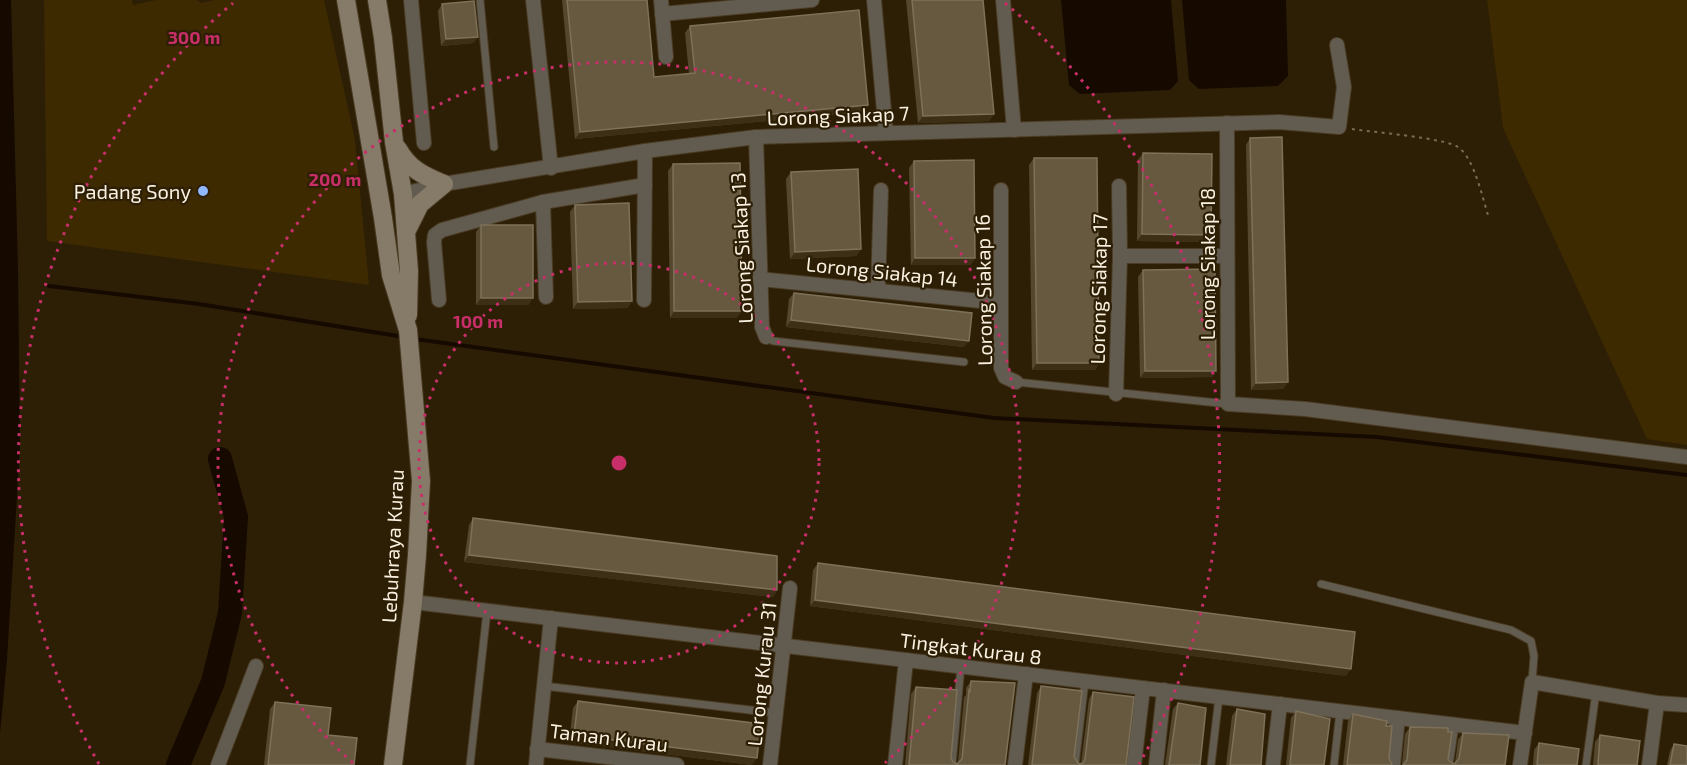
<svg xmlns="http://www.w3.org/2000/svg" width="1687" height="765" font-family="'Exo 2',sans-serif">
<rect width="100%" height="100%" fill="#2d1f05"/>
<!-- green -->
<g fill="#3e2a00">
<polygon points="44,0 132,0 133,5 156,0 196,0 202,3 214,0 324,0 355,140 369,285 47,241"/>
<polygon points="1487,0 1687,0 1687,445 1647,439 1503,128"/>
</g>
<!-- water -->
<g fill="#160a00">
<polygon points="0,0 11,0 18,269 20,448 7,659 0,734"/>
<polygon points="1061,0 1171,0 1178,81 1170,90 1080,94 1069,85"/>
<polygon points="1182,0 1286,0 1288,76 1278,86 1199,89 1189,80"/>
</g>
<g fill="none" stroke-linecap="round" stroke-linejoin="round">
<!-- stream -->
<g stroke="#160a00" stroke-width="4">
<polyline points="49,286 199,304 404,337"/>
<polyline points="415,339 994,418 1377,437 1687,475"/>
</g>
<!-- river -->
<polyline stroke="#160a00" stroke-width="24" points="178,765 213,682 230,613 236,517 220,459"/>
<defs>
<g id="lane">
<polyline points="480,0 494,147"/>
<polyline points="766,337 773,341 964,362"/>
<polyline points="1016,382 1228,404"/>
<polyline points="1321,584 1511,630 1531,641 1534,656 1532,682"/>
<polyline points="544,686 776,713"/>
<polyline points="470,765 487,611"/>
<polyline points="952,765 961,666"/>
<polyline points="1075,765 1085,681"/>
<polyline points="1211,765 1219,697"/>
<polyline points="1334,765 1340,711"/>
<polyline points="1449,765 1455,725"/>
<polyline points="1586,765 1596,692"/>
</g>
<g id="street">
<polyline points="411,0 424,143"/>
<polyline points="533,0 551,168"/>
<polyline points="661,0 666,57"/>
<polyline points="874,0 886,133"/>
<polyline points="1003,0 1014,130"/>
<polyline points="662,14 812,0"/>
<polyline points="1227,123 1228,404 1305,409 1687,457"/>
<polyline points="756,137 762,327 766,337"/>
<polyline points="1001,190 1001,368 1005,377 1016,382"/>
<polyline points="403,194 444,184 645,151 756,137 1279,122 1339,127 1344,87 1337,45"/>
<polyline points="543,202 546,297"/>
<polyline points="1120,256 1226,256"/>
<polyline points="760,279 1001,303"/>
<polyline points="878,290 881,190"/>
<polyline points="439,300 434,242 435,235 442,230 543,202 645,185"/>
<polyline points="644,300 645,151"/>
<polyline points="1116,394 1120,256 1119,186"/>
<polyline points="413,602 1525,733"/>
<polyline points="537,749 677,765"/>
<polyline points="218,765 256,666"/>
<polyline points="536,765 551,618"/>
<polyline points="770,765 790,588"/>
<polyline points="895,765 906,660"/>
<polyline points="1015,765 1026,674"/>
<polyline points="1134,765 1143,688"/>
<polyline points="1156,765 1164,690"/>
<polyline points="1273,765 1280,704"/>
<polyline points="1393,765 1398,718"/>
<polyline points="1520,765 1532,682 1657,703 1687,705"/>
<polyline points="1649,765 1657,703"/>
</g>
<g id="secondary">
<polyline points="346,0 383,218 391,275 408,330 421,481 417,555 413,602 393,765"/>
<polyline points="377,0 383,38 394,142 403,194 409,271 408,315"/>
<path d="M 398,149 C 409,169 424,176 444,184"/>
<polyline points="407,230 420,204 444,184"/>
</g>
</defs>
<!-- lane casing -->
<use href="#lane" stroke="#4a3c24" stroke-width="9"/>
<!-- street casing -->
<use href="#street" stroke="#4a3c24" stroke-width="16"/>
<!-- secondary casing -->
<use href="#secondary" stroke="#4a3c24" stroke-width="20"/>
<!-- path -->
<path stroke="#7a6d57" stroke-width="2" stroke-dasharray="3 4.5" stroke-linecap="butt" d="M 1352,129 C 1371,132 1445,138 1458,147 C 1474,158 1482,196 1488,215"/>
<!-- lane -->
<use href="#lane" stroke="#625b4f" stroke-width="7"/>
<!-- street -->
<use href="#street" stroke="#625b4f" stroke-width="14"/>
<!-- secondary -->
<use href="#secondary" stroke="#867b68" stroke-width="18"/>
</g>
<!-- wall -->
<g fill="#54472d">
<polygon points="562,0 647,0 654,77 689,74 685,33 690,26 868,105 863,112 575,139"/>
<polygon points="906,0 983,0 994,114 989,121 918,123"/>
<polygon points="442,4 478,37 473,43 441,46 438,11"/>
<polygon points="1250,138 1288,382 1283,389 1251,390 1246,145"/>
<polygon points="1143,153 1211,235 1206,242 1137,241 1138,160"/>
<polygon points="1034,158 1099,363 1095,370 1032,370 1029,165"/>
<polygon points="914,161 975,258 970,265 911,265 909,168"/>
<polygon points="673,164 737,318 670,318 668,171"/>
<polygon points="791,172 861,249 856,256 790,259 786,179"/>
<polygon points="575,205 632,301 627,308 573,309 570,212"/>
<polygon points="481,225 533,298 528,305 476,305 476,232"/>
<polygon points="1143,270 1216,371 1212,377 1140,378 1138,277"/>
<polygon points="794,293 964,347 786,327 789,299"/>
<polygon points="473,518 777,590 773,597 464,562 469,525"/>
<polygon points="818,563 1346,676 810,606 813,570"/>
<polygon points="971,681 1005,765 905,765 911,694 916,687 953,762 957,764 958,763 964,697 966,695 966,688"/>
<polygon points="1041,686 1074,757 1079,764 1081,763 1089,699 1093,692 1126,765 1028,765 1037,693"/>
<polygon points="578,701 752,765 569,742 573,708"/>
<polygon points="275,702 328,735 354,765 264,765 270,709"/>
<polygon points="1178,703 1200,765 1165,765 1173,709"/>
<polygon points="1237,709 1261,765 1226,765 1232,716"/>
<polygon points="1296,711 1324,765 1286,765 1291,718"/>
<polygon points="1353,714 1386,726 1389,758 1392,765 1343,765 1348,721"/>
<polygon points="1410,727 1454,764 1455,763 1458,740 1463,733 1505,765 1402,765 1405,734"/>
<polygon points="1600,735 1637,765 1593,765 1595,742"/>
<polygon points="1539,743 1577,765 1533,765 1534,750"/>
<polygon points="1674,744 1687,765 1667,765 1670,751"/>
</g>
<!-- shaded-wall -->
<g fill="#3d2f15">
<polygon points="478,37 473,43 441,46 446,39"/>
<polygon points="868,105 863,112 575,139 580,132"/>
<polygon points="994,114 989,121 918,123 923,116"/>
<polygon points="1142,234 1211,235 1206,242 1137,241"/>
<polygon points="861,249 856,256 790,259 795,252"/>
<polygon points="915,258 975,258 970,265 911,265"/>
<polygon points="481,298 533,298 528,305 476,305"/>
<polygon points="632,301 627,308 573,309 578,302"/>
<polygon points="674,311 742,311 737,318 670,318"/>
<polygon points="791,320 969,341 964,347 786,327"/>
<polygon points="1037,363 1099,363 1095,370 1032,370"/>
<polygon points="1145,371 1216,371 1212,377 1140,378"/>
<polygon points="1288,382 1283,389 1251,390 1256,383"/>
<polygon points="469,555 777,590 773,597 464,562"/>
<polygon points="815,600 1351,669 1346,676 810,606"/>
<polygon points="574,735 757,758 752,765 569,742"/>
</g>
<!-- building -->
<g fill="#665940" stroke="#7d7159" stroke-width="1.5">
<polygon points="567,0 647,0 654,77 695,73 690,26 859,10 868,105 580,132"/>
<polygon points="912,0 983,0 994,114 923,116"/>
<polygon points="474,1 478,37 446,39 442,4"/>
<polygon points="1282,137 1288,382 1256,383 1250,138"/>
<polygon points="1143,153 1212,154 1211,235 1142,234"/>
<polygon points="1034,158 1097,158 1099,363 1037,363"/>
<polygon points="974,160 975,258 915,258 914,161"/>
<polygon points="740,163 742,311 674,311 673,164"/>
<polygon points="858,169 861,249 795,252 791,172"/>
<polygon points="629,203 632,301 578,302 575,205"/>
<rect x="481" y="225" width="52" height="73"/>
<polygon points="1215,269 1216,371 1145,371 1143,270"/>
<polygon points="794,293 972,313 969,341 791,320"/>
<polygon points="473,518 777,556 777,590 469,555"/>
<polygon points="818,563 1355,632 1351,669 815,600"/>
<polygon points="971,681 1015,683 1005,765 909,765 916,687 957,690 951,758 953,762 957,764 962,759 969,690 970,691"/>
<polygon points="1041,686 1082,691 1074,757 1079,764 1083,763 1085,759 1093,692 1134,697 1126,765 1032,765"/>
<polygon points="578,701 761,724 757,758 574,735"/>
<polygon points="275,702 331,708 328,735 357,738 354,765 268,765"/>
<polygon points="1178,703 1206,708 1200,765 1169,765"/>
<polygon points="1237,709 1265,714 1261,765 1230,765"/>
<polygon points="1296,711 1330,719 1324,765 1290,765"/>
<polygon points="1353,714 1387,721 1386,726 1392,726 1389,758 1392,765 1347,765"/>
<polygon points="1410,727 1448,728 1448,732 1452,732 1448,760 1454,764 1459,759 1463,733 1509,735 1505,765 1403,765 1407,760"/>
<polygon points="1600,735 1640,741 1637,765 1598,765"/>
<polygon points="1539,743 1579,749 1577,765 1537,765"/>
<polygon points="1674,744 1687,746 1687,765 1670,765"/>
</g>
<!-- distance rings -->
<g fill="none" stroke="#c82e68" stroke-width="3" stroke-dasharray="3 6">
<circle cx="619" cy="463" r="200"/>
<path d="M353 763A401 401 0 1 1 885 763"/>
<path d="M99 764A601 601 0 0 1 233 3M1005 3A601 601 0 0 1 1139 764"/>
</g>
<!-- markers -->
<circle fill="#91b8fd" stroke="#2d1f05" stroke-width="2" cx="203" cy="191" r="6"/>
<g text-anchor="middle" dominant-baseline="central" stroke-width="4.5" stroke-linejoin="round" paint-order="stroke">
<!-- street labels -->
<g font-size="20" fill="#faf1e1" stroke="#2d1f05">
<text transform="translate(838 115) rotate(-2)">Lorong Siakap 7</text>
<text transform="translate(741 248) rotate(-93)">Lorong Siakap 13</text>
<text transform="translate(1207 264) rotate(-90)">Lorong Siakap 18</text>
<text transform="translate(882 271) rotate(6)">Lorong Siakap 14</text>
<text transform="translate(1098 289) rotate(-89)">Lorong Siakap 17</text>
<text transform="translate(983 290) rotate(-91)">Lorong Siakap 16</text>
<text transform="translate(392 546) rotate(-87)">Lebuhraya Kurau</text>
<text transform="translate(971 648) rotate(7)">Tingkat Kurau 8</text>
<text transform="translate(761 674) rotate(-84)">Lorong Kurau 31</text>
<text transform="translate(609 737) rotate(7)">Taman Kurau</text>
</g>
<!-- poi labels -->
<g font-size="20" fill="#faf1e1" stroke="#2d1f05" text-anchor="end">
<text x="191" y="191">Padang Sony</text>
</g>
</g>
<circle cx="619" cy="463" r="9" fill="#c82e68" stroke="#2d1f05" stroke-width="3"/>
<g font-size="18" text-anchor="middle" font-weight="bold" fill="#c82e68" stroke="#2d1f05" stroke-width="4.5" stroke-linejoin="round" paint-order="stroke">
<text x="194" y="44">300 m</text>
<text x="335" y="186">200 m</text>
<text x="478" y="328">100 m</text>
</g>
</svg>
